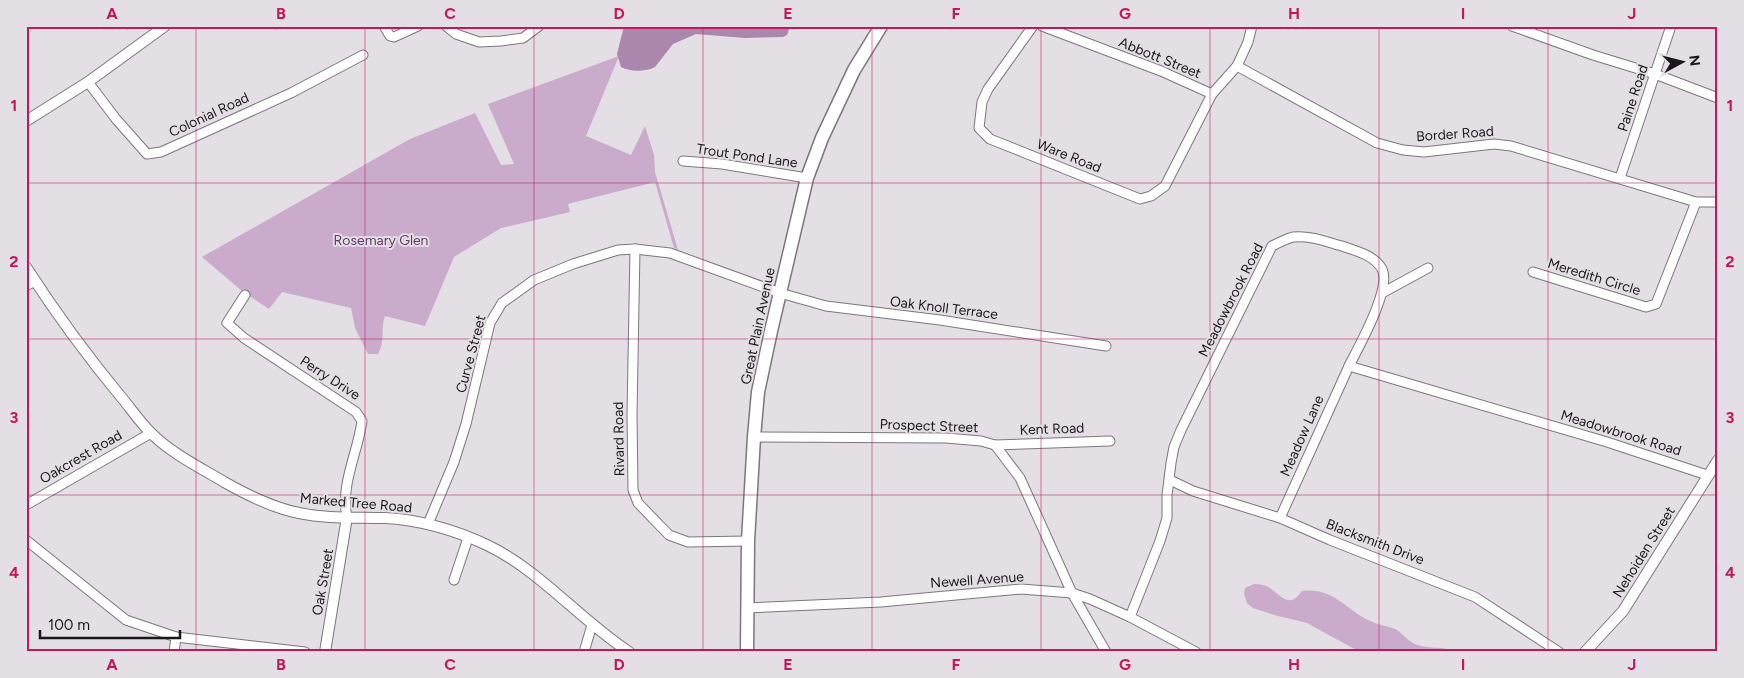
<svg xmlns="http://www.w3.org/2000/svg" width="1744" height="678" font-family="Figtree,sans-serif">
<rect width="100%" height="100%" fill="#e4dee5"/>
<!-- green -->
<g fill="#caabcc">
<path d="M 619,56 L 586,136 L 631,155 L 645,126 L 654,155 L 655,172 L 678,250 L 674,248 L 655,182 L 568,204 L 570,212 L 501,228 L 454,257 L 425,326 L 385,316 C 380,331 386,339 378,354 L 368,354 L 355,328 L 351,308 L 282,292 L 269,309 L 242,291 L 202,257 L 410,139 L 475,113 L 501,165 L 514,164 L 488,104 Z"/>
<path d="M 1254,584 C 1260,584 1265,585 1270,588 C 1276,592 1286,604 1294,599 C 1297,598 1300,593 1302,591 C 1336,587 1347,613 1375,623 C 1382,626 1390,626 1397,630 C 1403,634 1408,641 1415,644 C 1427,650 1443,645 1456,652 L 1360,652 L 1307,623 L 1274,615 L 1253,608 L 1247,603 L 1244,594 L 1245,588 Z"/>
</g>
<!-- water -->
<path fill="#ab87ad" d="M 624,26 L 790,26 L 787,35 L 783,37 L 745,38 L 696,34 L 673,44 L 655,67 C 645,72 631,72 621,67 L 617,54 Z"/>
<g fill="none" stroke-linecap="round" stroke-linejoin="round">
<defs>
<g id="minor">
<polyline points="384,26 390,36 394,37 418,26"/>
<polyline points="446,26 456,34 479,42 501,41 523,38 539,26"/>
<polyline points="1033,26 988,89 982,102 979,128 990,139 1140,199 1151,196 1165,186 1212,94 1237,66 1248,42 1252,26"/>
<polyline points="1042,26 1161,71 1212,94"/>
<polyline points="1512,26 1593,55 1655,74 1718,98"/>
<polyline points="1237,66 1377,143 1403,150 1424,152 1494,144 1511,146 1696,202 1718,202"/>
<polyline points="88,82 116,119 147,154 161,152 291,93 363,55"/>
<polyline points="683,161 722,164 807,178"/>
<polyline points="1620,178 1671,26"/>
<polyline points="635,249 632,414 633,490 638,503 669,535 688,542 748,541"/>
<polyline points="1533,272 1646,307 1656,304 1696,202"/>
<polyline points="26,286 35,281"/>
<polyline points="1382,293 1428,268"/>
<path d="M 245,295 L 227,323 L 244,338 L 356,412 L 362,421 C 358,452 340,485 347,517"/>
<polyline points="754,437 946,438 981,441 995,445 1020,478 1072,593 1106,652"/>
<polyline points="995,445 1110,441"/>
<polyline points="1170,480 1193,491 1280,518 1330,540 1475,597 1559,652"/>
<polyline points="26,505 151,433"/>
<polyline points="1280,518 1349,366"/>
<polyline points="428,524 454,462 466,424 490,323 502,303 534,280 573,264 618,250 635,249 670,253 780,293 826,306 940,320 1106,346"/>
<polyline points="26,540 126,620 176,637 305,652"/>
<polyline points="454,580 468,538"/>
<polyline points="747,608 881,602 1021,589 1072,593 1090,599 1130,617 1196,652"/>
<path d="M 1130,617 L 1160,541 L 1167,518 L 1167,495 L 1171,463 L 1174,447 L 1181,430 L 1272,246 C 1278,243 1286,239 1293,237 C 1310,235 1327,242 1342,246 C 1356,251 1374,255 1382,269 C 1392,288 1359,346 1349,366 L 1607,442 L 1707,475"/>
<polyline points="174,652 176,637"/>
<polyline points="584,652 592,625"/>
</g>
<g id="tertiary">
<polyline points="26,121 88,82 165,26"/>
<path d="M 26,267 C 55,312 87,356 122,398 C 131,409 140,422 151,433 C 172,454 201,468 226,483 C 249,496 273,508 299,513 C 327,519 357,517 386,518 C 420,520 457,531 487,545 C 541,571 580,620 629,652"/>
<polyline points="325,652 347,517"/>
<polyline points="1585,652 1623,611 1718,460"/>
</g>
<polyline id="primary" points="747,652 748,541 754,437 758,392 771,331 807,178 822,138 854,70 881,26"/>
</defs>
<!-- minor casing -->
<use href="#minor" stroke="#7d777d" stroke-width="11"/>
<!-- tertiary casing -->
<use href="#tertiary" stroke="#7d777d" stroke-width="12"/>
<!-- primary casing -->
<use href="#primary" stroke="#7d777d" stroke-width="15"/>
<!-- minor -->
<use href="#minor" stroke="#fff" stroke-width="9"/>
<!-- tertiary -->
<use href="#tertiary" stroke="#fff" stroke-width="10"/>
<!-- primary -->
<use href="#primary" stroke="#fff" stroke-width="12"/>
</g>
<!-- grid -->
<path fill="none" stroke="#c2185b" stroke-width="1" stroke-opacity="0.55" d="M 196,26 L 196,652M 365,26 L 365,652M 534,26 L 534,652M 703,26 L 703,652M 872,26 L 872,652M 1041,26 L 1041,652M 1210,26 L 1210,652M 1379,26 L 1379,652M 1548,26 L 1548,652M 26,183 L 1718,183M 26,339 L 1718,339M 26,495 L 1718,495"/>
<g text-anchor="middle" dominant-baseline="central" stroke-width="4" stroke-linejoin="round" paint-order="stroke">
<!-- street labels -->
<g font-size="14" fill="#1a171a" stroke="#e4dee5">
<text transform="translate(1160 58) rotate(22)">Abbott Street</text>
<text transform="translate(1633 98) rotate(-72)">Paine Road</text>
<text transform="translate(209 115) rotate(-25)">Colonial Road</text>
<text transform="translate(1455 134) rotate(-4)">Border Road</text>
<text transform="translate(747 156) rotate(8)">Trout Pond Lane</text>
<text transform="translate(1069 156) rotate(22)">Ware Road</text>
<text transform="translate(1594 277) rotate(17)">Meredith Circle</text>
<text transform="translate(1231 300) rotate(-63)">Meadowbrook Road</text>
<text transform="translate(944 308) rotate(7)">Oak Knoll Terrace</text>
<text transform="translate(758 326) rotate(-78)">Great Plain Avenue</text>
<text transform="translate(471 354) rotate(-75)">Curve Street</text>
<text transform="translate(330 378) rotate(33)">Perry Drive</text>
<text transform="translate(929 426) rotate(2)">Prospect Street</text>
<text transform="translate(1052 429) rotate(-2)">Kent Road</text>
<text transform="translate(1621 433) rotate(17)">Meadowbrook Road</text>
<text transform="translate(1302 436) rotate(-66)">Meadow Lane</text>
<text transform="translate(619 439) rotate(-91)">Rivard Road</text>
<text transform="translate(81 457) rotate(-30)">Oakcrest Road</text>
<text transform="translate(356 503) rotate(5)">Marked Tree Road</text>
<text transform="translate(1375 542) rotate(21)">Blacksmith Drive</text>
<text transform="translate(1644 552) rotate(-58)">Nehoiden Street</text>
<text transform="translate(977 580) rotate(-4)">Newell Avenue</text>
<text transform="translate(323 582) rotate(-80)">Oak Street</text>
</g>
<!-- park labels -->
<g font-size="14" fill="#663769" stroke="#e4dee5">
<text x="381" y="240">Rosemary Glen</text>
</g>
</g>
<!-- border -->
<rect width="1744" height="678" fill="none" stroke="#e4dee5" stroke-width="55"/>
<!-- north arrow -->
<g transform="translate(1682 62) rotate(83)" stroke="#e4dee5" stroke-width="4" paint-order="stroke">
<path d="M0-4L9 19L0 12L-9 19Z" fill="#1a171a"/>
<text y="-8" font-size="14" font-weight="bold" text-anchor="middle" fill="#1a171a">N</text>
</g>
<!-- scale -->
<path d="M40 630v8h140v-8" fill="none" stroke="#1a171a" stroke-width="2.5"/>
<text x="48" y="630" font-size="15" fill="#1a171a" stroke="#e4dee5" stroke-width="4" paint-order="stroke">100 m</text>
<rect x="28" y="28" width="1688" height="622" fill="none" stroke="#c2185b" stroke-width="2"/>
<g font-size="16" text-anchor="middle" font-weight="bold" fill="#c2185b">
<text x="112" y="19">A</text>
<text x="281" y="19">B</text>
<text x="450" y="19">C</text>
<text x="619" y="19">D</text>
<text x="788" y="19">E</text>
<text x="956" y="19">F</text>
<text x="1125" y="19">G</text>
<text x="1294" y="19">H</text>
<text x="1463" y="19">I</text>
<text x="1632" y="19">J</text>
<text x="14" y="111">1</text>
<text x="1730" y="111">1</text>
<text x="14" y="267">2</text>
<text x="1730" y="267">2</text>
<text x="14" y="423">3</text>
<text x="1730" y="423">3</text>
<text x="14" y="578">4</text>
<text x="1730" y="578">4</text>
<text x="112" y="670">A</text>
<text x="281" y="670">B</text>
<text x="450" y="670">C</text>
<text x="619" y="670">D</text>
<text x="788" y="670">E</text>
<text x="956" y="670">F</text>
<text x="1125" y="670">G</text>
<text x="1294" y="670">H</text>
<text x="1463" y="670">I</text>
<text x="1632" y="670">J</text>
</g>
</svg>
